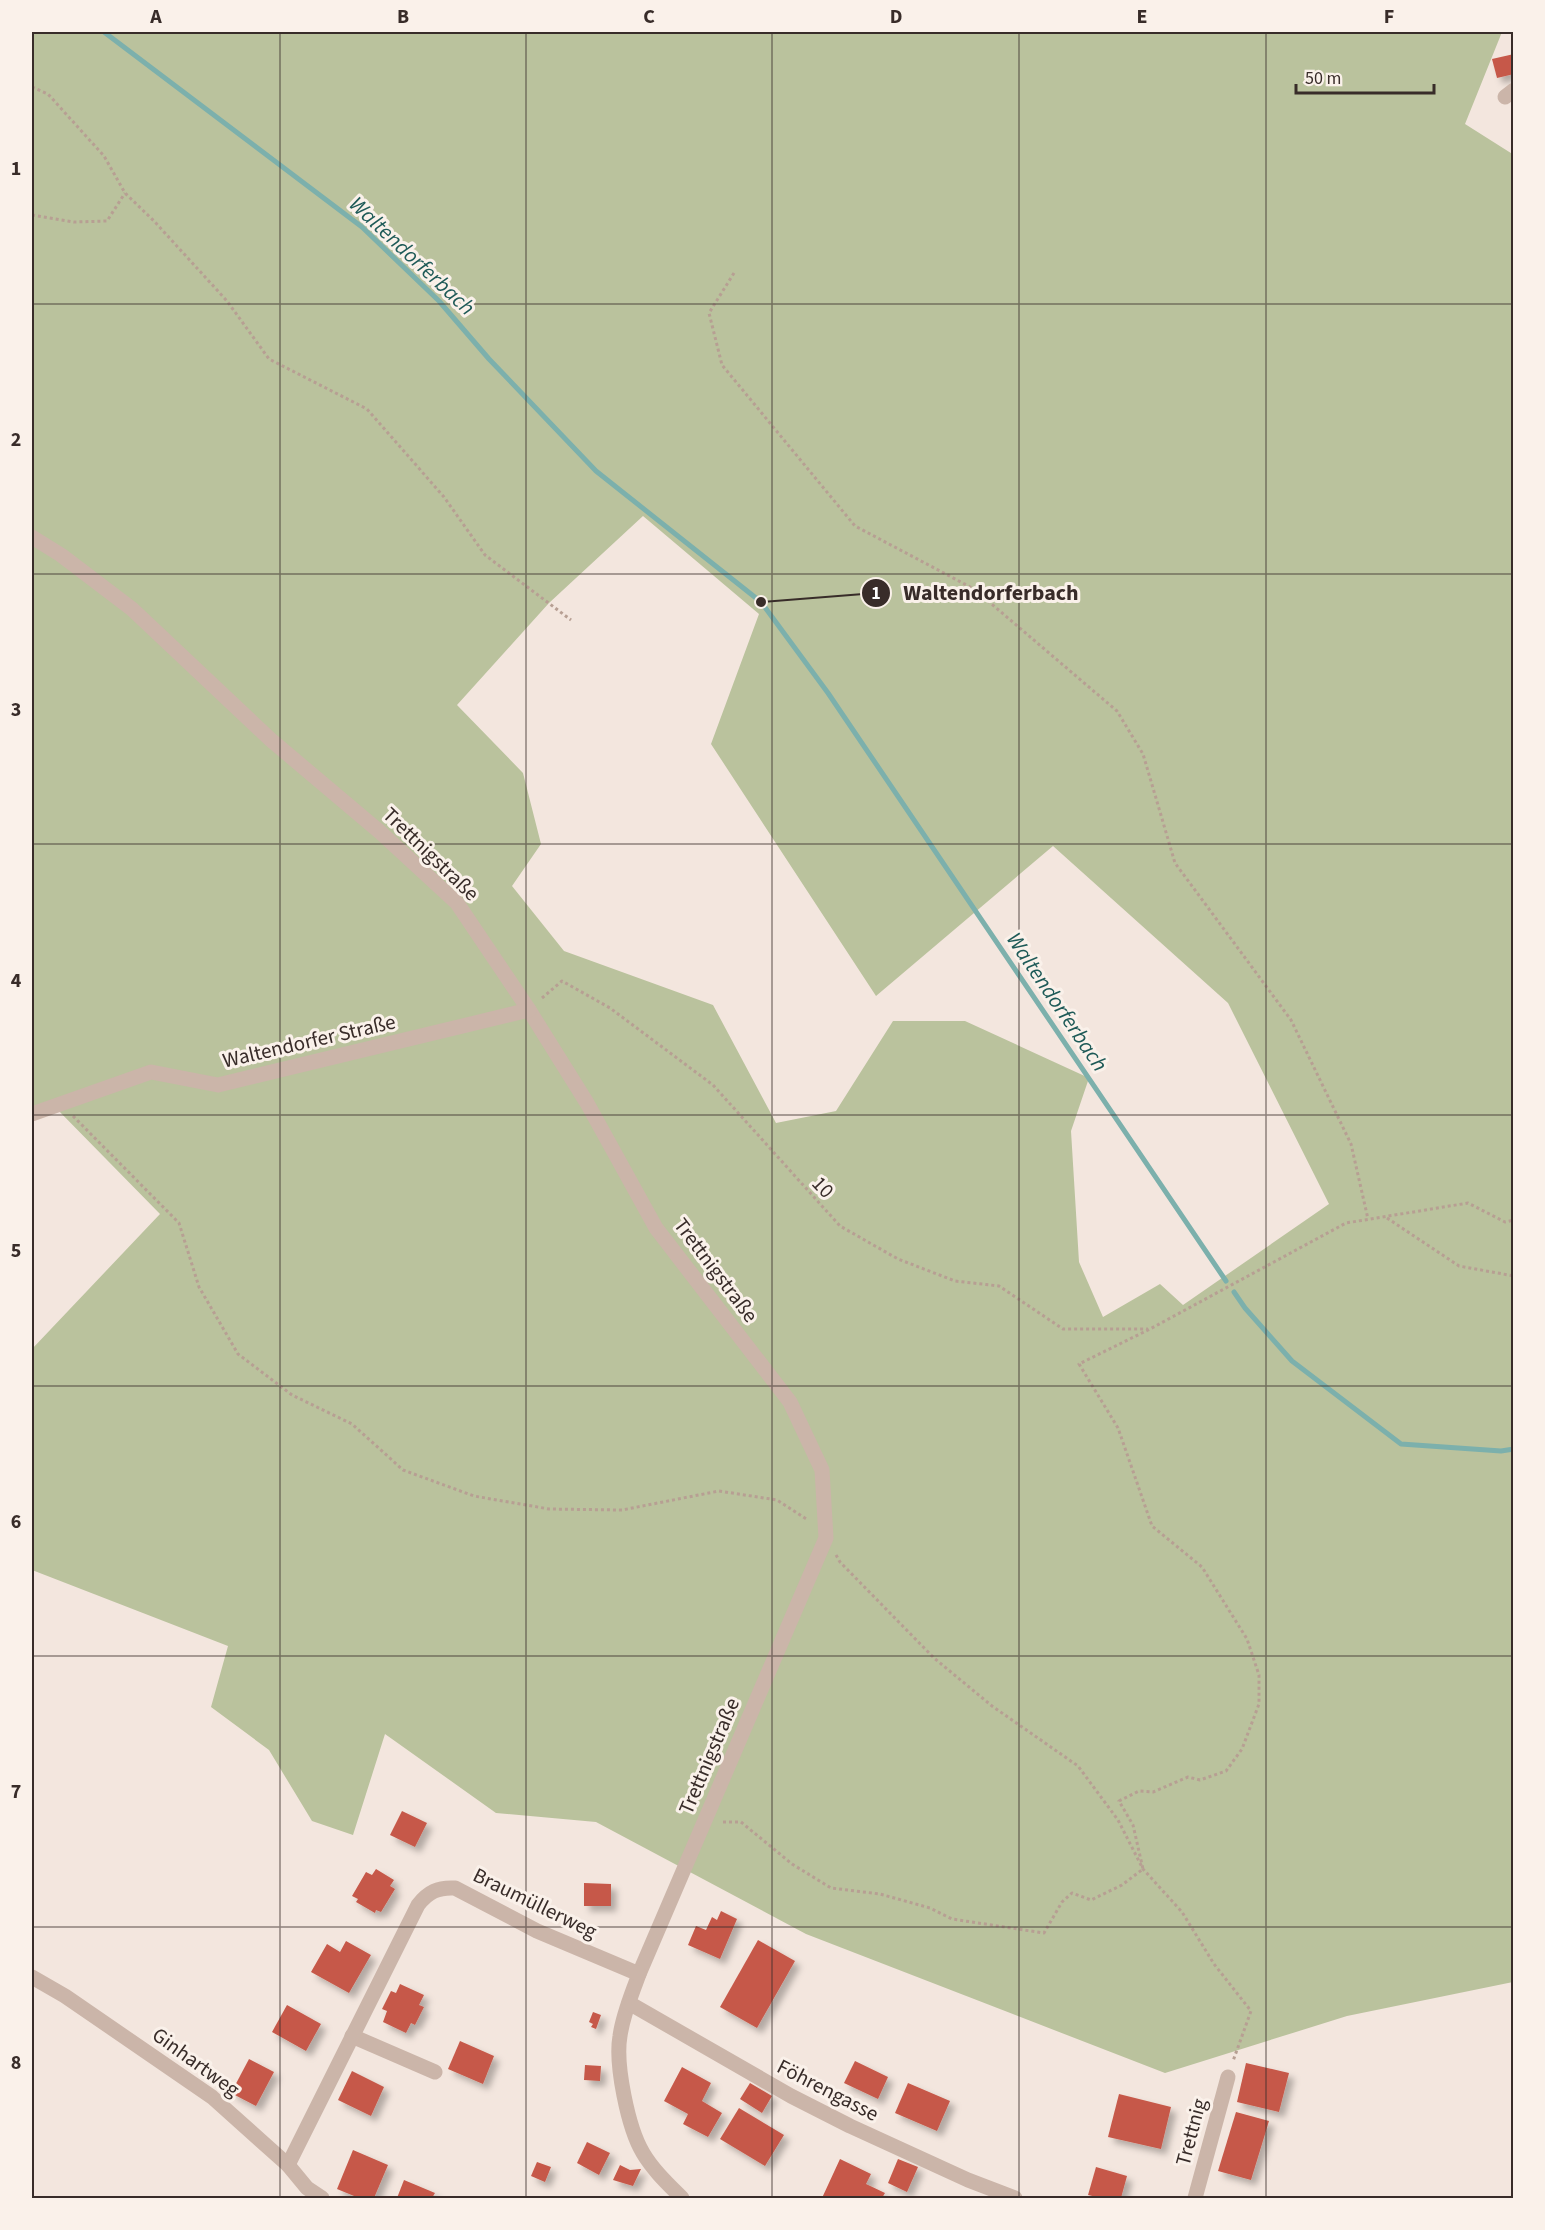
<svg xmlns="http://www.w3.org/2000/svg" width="1545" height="2230" font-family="'Source Sans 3',sans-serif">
<defs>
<filter id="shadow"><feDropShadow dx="5.5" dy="5.5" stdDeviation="3" flood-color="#0004"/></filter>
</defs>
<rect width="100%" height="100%" fill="#f3e6de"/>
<!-- green -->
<path fill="#bac29d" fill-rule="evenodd" d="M 32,32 L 1502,32 L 1465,124 L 1514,155 L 1513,1982 L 1347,2016 L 1165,2073 L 806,1934 L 596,1822 L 496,1813 L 385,1734 L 353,1835 L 312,1821 L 269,1750 L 211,1707 L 228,1646 L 32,1570 L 32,1349 L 160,1214 L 54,1106 L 32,1120 ZM 643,516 L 759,614 L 711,744 L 876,996 L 1053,846 L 1228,1003 L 1329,1204 L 1183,1305 L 1160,1284 L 1103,1317 L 1079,1262 L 1071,1131 L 1089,1078 L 965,1021 L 893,1021 L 836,1111 L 776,1123 L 713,1005 L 564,951 L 512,886 L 541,844 L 523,773 L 457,705 L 549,603 Z"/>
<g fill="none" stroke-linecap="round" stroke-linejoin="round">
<!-- stream -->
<g stroke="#7cb0ac" stroke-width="5">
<polyline points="104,32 362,227 439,301 489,359 596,471 761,602 828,693 1226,1281"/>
<polyline points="1234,1292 1245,1308 1292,1361 1401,1444 1501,1451 1514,1449"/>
</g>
</g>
<!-- building -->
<g fill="#c65848" filter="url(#shadow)">
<polygon points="1514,54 1514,74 1497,78 1492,59"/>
<polygon points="402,1811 427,1823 415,1847 390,1835"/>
<polygon points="376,1869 394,1880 390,1886 395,1889 381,1912 376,1910 375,1913 356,1902 358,1899 352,1896 366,1872 372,1875"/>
<polygon points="584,1883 611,1884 611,1906 584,1906"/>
<polygon points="721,1911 737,1919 720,1959 688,1945 696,1926 706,1930 712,1917 717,1920"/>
<polygon points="758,1940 795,1961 757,2028 720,2007"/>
<polygon points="346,1941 371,1955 349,1993 311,1972 327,1944 340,1952"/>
<polygon points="400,1984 424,1995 419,2005 424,2007 415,2025 411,2023 406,2033 383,2022 387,2011 382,2009 391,1991 396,1993"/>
<polygon points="287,2005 321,2024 306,2051 272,2032"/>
<polygon points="593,2012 601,2015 596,2029 591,2027 593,2024 589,2022"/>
<polygon points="460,2041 494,2056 483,2084 448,2069"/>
<polygon points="249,2059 274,2072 256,2106 231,2093"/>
<polygon points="855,2061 888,2077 878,2099 844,2083"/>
<polygon points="1246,2063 1289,2073 1279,2112 1237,2102"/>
<polygon points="585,2065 601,2066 600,2081 584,2080"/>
<polygon points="682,2067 711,2083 702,2101 722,2113 708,2137 683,2124 688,2114 664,2101"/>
<polygon points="352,2071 384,2087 371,2116 338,2100"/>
<polygon points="750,2083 772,2096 762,2113 740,2099"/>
<polygon points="908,2083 950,2101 937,2131 895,2113"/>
<polygon points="1119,2094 1171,2107 1161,2149 1108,2137"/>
<polygon points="739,2108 784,2135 765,2166 720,2139"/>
<polygon points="1236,2112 1269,2121 1251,2180 1218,2171"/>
<polygon points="587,2142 610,2153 599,2175 577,2163"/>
<polygon points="353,2150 388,2165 374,2198 359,2198 337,2189"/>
<polygon points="840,2159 871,2174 866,2184 885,2193 882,2198 822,2198"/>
<polygon points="898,2159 918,2167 907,2192 888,2183"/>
<polygon points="537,2162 551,2167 545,2182 531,2176"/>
<polygon points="620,2165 630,2170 641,2169 633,2186 613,2180"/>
<polygon points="1096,2167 1127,2176 1121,2198 1101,2198 1088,2195"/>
<polygon points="404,2180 435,2193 432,2198 397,2198"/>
</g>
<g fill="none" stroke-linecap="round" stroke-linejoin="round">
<!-- path -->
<g stroke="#b79f93" stroke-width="3" stroke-dasharray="3 3" stroke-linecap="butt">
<polyline points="32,87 48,94 104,156 125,193 154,221 227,301 269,359 367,409 444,497 485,555 571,620"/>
<polyline points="32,215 74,222 107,221 125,193"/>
<polyline points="734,273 709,313 722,365 855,526 974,589 1117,711 1143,754 1175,863 1291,1020 1351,1144 1368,1219"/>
<polyline points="542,998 562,981 610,1008 713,1085 840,1226 898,1259 955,1281 999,1286 1063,1329 1148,1329"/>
<polyline points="73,1116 179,1223 199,1287 238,1354 292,1395 352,1424 403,1470 474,1496 549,1509 622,1510 719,1491 777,1500 808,1520"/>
<polyline points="1387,1218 1459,1266 1514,1276"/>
<polyline points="836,1555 840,1562 934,1658 992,1706 1078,1766 1118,1820 1143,1869 1182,1912 1214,1964 1251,2011 1233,2061"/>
<polyline points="723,1822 741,1822 792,1864 831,1888 880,1894 930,1908 952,1919 1044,1933 1062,1902 1072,1893 1091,1900 1122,1885 1143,1869 1133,1825 1119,1801 1139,1791 1153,1792 1188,1777 1200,1780 1226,1771 1242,1749 1259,1704 1259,1675 1247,1639 1202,1567 1152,1526 1118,1428 1079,1364 1150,1329 1346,1223 1468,1203 1505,1222 1514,1220"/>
</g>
<!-- minor -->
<g stroke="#cbb5a9" stroke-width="15">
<polyline points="1505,97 1514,90"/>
<path d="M 32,537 L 61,555 L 132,609 L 271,740 L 380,832 L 457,903 L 529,1010 L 587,1103 L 656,1228 L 790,1402 L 822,1470 L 826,1538 L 639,1974 C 632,1994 623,2014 620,2036 C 615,2064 628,2128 643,2153 C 653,2170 668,2184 682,2198"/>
<polyline points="32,1114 151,1072 218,1085 529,1010"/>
<polyline points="32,1977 65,1996 212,2097 288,2165 307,2188 322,2198"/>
<polyline points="629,2003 791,2096 850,2126 968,2180 1015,2198"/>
<polyline points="352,2036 435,2072"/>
<path d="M 288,2165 L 418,1905 C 428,1892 438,1887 455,1888 L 537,1931 L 639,1974"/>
<polyline points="1195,2198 1228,2077"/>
</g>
</g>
<!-- grid -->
<path fill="none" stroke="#382c29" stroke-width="1.5" stroke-opacity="0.55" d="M 280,32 L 280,2198M 526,32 L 526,2198M 772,32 L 772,2198M 1019,32 L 1019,2198M 1266,32 L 1266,2198M 32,304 L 1514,304M 32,574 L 1514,574M 32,844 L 1514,844M 32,1115 L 1514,1115M 32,1386 L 1514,1386M 32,1656 L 1514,1656M 32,1927 L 1514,1927"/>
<g text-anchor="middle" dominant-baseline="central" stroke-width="6" stroke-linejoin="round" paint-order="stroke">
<!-- street labels -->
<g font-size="21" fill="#382c29" stroke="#faf1ea">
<text transform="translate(431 854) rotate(44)">Trettnigstraße</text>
<text transform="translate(309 1041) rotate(-13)">Waltendorfer Straße</text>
<text transform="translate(823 1187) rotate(47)">10</text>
<text transform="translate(716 1270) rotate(53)">Trettnigstraße</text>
<text transform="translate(709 1756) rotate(-67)">Trettnigstraße</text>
<text transform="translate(535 1903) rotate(26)">Braumüllerweg</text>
<text transform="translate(196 2062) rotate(36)">Ginhartweg</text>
<text transform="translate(828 2090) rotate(27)">Föhrengasse</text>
<text transform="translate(1191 2132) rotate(-75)">Trettnig</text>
</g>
<!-- water labels -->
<g font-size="22" font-style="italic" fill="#1e5a57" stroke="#faf1ea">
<text transform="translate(412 256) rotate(43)">Waltendorferbach</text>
<text transform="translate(1057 1002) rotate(56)">Waltendorferbach</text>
</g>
</g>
<!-- callouts -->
<path fill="none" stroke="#382c29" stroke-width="2" d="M761 602L876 593"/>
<g fill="#382c29" stroke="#faf1ea" stroke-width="2">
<circle cx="761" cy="602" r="6"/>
<circle cx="876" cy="593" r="15"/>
</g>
<g font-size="18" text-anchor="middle" font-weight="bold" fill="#fff">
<text x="876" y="599">1</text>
</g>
<g font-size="22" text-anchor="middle" font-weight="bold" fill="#382c29" stroke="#faf1ea" stroke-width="6" stroke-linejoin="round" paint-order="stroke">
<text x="991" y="600">Waltendorferbach</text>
</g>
<!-- border -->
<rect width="1545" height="2230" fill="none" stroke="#faf1ea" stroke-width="66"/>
<!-- scale -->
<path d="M1296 84v9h138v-9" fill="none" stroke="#382c29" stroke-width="3"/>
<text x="1305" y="84" font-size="18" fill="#382c29" stroke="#faf1ea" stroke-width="4.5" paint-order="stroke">50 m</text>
<rect x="33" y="33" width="1479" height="2164" fill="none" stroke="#382c29" stroke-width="2"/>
<g font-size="20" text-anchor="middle" font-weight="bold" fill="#382c29">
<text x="156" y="23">A</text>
<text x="403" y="23">B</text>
<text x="649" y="23">C</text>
<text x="896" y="23">D</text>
<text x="1142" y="23">E</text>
<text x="1389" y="23">F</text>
<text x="16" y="175">1</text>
<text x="16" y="446">2</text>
<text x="16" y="716">3</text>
<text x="16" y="987">4</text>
<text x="16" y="1257">5</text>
<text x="16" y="1528">6</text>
<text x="16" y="1798">7</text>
<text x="16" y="2069">8</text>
</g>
</svg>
